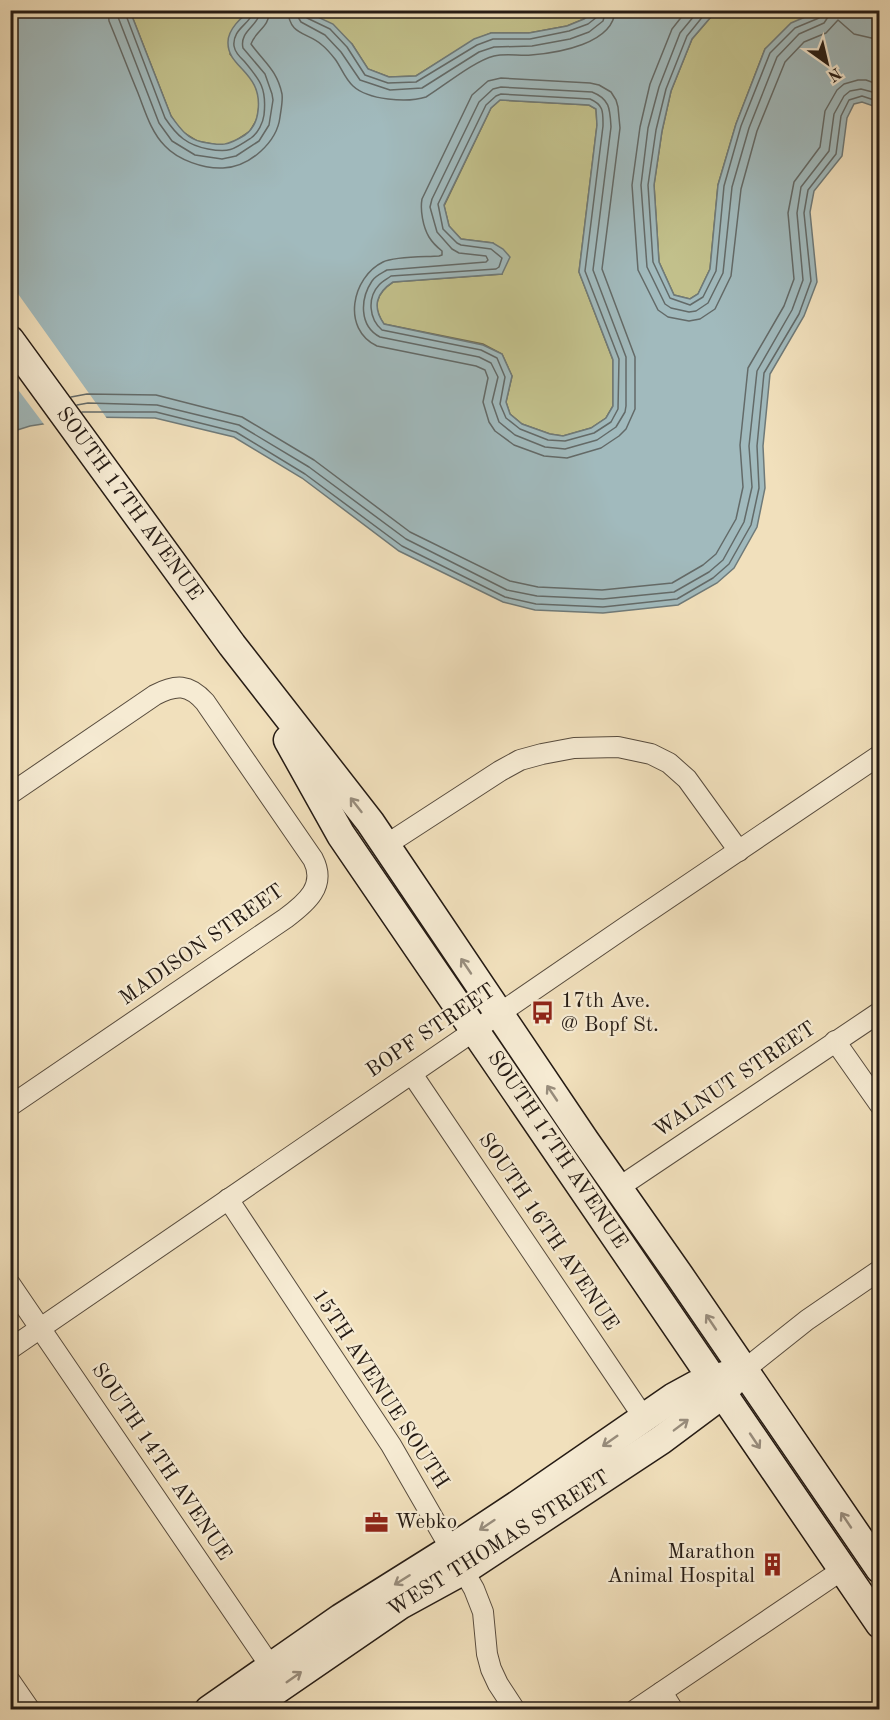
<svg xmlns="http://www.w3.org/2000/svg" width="890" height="1720" font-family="'Old Standard TT',serif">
<rect width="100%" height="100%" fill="#f1e0bc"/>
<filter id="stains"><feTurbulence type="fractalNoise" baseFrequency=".00333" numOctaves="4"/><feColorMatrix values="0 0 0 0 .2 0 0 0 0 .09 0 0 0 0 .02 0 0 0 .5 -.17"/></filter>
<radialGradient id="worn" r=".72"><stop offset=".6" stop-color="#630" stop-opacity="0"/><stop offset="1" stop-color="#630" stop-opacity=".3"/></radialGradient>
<!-- green -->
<g fill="#c2c08b" stroke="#746e50" stroke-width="1.5">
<polygon points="130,11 252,11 247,13 230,54 254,81 260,99 257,119 250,131 232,143 223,146 197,141 181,131 171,116"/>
<polygon points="305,11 596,11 584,19 567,26 529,33 491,33 474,40 416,76 389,77 368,69 352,44"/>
<polygon points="716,11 831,11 817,12 765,49 736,124 718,185 710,269 698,294 690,299 674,295 659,262 654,185 662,131 671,91 692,39"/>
<path d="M 500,100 L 589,105 L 596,109 L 597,125 L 579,272 L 613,360 L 613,406 L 606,418 L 591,428 L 563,436 L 550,434 L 522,424 L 510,414 L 506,402 L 512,376 L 502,354 L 483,344 L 384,324 C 372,307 376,293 393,282 L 502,274 L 493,243 L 461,239 L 449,226 L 444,206 L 491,108 Z"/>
</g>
<!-- water -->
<path fill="#a1babd" stroke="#6f7a79" stroke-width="1.5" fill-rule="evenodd" d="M 831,10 L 851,11 L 879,18 L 879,108 L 862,102 L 854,104 L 847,118 L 842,156 L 814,191 L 810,212 L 817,282 L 804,316 L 770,374 L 763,446 L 765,488 L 757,527 L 734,568 L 717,583 L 678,605 L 603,613 L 535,610 L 503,602 L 399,551 L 302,478 L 234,437 L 155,418 L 87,417 L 30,426 L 11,432 L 10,11 L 130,11 L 171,116 C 179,127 187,139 202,142 C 222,146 227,146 245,135 C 253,129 257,121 258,111 C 263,72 227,68 228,42 C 228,30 241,16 252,11 L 305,11 L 333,24 L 352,44 L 368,69 L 389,77 L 416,76 L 474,39 L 491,33 L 529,33 L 567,26 L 584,19 L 596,11 L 716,11 L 692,39 L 671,91 L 662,131 L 654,185 L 659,262 L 674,295 L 690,299 L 698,294 L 710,269 L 718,185 L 736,124 L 765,49 L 791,23 L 817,12 ZM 500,100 L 589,105 L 596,109 L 597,125 L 579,272 L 613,360 L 613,406 L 606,418 L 591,428 L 563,436 L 550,434 L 522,424 L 510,414 L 506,402 L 512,376 L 502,354 L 483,345 L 384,324 C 372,307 376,293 393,282 L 502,274 L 510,257 L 503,249 L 493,243 L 461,239 L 449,226 L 444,205 L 491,108 Z"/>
<!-- pier -->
<polygon fill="#f1e0bc" points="11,284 108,420 87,420 46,427 10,379"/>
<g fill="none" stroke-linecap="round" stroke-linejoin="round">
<!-- shore -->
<g stroke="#636a68" stroke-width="1.5">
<path d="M 108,10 L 109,21 C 119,45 128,69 138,93 C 145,111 151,132 165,146 C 178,160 204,169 223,168 C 250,167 277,142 280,117 C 281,109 283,101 282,94 C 277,70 264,62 251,44 C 256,30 269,28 270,10"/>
<path d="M 117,10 L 118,17 L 159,123 L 172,141 L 195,155 L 222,159 L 236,156 L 259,141 L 269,125 L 273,100 L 272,94 L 265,74 L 243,48 C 239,31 259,26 261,10"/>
<path d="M 124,10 L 165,118 C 177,136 187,145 208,149 C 229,153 233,150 251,138 C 258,133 263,123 264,115 C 267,88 260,80 244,61 C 239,56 235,52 234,46 C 232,28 252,24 253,10"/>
<path d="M 288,10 C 289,36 308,32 322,45 C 327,49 331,54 335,59 C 341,67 345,79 353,86 C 368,100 407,103 426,97 C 444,86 474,61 494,56 C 506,53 519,56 531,55 C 557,53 614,44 615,10"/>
<polyline points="297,10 298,17 301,22 325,35 341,52 360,80 390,90 422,88 479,52 494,47 532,46 570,39 589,32 603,21 606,10"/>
<polyline points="305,10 307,18 330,29 347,47 365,75 388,83 416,82 477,45 493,39 530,39 569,31 588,24 597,17 599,10"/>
<polyline points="687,10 672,29 650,84 640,127 632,185 638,270 658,310 668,317 689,321 700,319 715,309 731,276 741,189 757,131 785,62 804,42 826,33 838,20 854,34 880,40"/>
<polyline points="699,10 680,33 659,87 648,128 641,185 647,267 665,304 671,308 689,312 696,311 708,303 723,273 732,187 749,128 777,57 799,34 824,23 828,17 829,10"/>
<polyline points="708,10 687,36 666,89 656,130 648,185 653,262 670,298 690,305 703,297 716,271 724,186 741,126 770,53 795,28 819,18 822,10"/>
<path d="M 501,78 L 590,83 L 599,85 L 611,92 L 616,100 L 618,107 L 620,128 L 602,269 L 635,357 L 635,409 L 626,429 L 619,436 L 601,448 L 567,458 L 544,456 L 514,445 L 495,431 L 489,422 L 483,402 L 488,378 L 485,370 L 476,366 L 377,346 C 341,329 352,277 383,262 C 395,256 425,257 439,256 L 442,255 L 442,251 C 437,247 432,242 429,237 C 423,227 420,210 422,199 L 472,95 L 488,81 Z"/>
<path d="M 501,87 L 592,92 C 610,99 610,109 611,127 L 593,270 L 626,357 L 626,406 L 625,412 L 616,427 L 597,440 L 565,449 L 545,447 L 515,435 L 499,422 L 492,402 L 498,377 L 491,363 L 479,357 L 380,337 C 359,326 360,299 372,281 C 375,276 382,273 387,270 L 486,262 L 488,260 L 486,256 L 459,253 L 452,249 L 437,232 L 430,207 L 432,199 L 479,102 L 493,89 Z"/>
<path d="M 501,94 L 590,99 C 604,105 603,112 603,126 L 585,271 L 619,359 L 618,409 L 611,422 L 594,433 L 565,441 L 548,440 L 520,429 L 506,418 L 500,404 L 505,377 L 497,358 L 481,350 L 382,330 C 369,319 367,298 379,285 C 382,281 387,279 391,276 L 496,269 L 499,267 L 502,258 L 491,249 L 461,245 L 457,243 L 443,229 L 438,204 L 486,105 L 496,96 Z"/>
<polyline points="71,397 87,394 156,395 242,417 314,460 410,532 510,581 538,587 602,590 672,583 703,565 716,554 736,519 743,487 740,445 748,368 784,306 794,279 788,213 794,182 820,147 825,111 837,90 844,84 858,80 866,80 880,85"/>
<polyline points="77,405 88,403 157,405 239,425 309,467 406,539 507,590 537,596 603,599 674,592 709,572 723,560 744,522 752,487 749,446 757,371 792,310 803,280 797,213 801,187 829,151 834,114 844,96 850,91 861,89 880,94"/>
<polyline points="82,412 156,412 236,432 305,474 402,546 505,597 536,604 603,607 677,599 713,578 729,564 751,525 759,488 757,446 764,373 799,314 811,281 804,213 808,190 836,154 841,116 849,100 862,96 880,102"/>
</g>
<defs>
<g id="minor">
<path d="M 10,794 L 155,695 C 176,684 189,684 205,702 L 313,859 C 327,886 306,903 286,918 L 10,1106"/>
<polyline points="386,845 500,771 520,760 542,754 574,748 618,747 651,754 669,763 687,779 739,851"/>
<polyline points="835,1041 880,1105"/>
<polyline points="412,1074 644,1418"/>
<polyline points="618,1188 880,1012"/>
<polyline points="228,1199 391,1445 474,1589 483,1612 487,1654 491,1669 498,1684 515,1710"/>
<polyline points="10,1284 271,1667"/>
<polyline points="10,1349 627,926 880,755"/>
<polyline points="744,1370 807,1320 880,1270"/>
<polyline points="10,1681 30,1710"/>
<polyline points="662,1692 673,1710"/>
<polyline points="635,1710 842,1570"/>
</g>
<g id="secondary">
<polyline points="10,340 232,645 370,822 585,1141 679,1275 880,1569"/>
<polyline points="288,740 341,835 880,1624"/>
<polyline points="209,1710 341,1618 451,1549 522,1502 674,1397 696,1385 730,1374"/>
<polyline points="247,1710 400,1605 464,1570 661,1440 716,1399 736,1378"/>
</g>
</defs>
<!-- minor casing -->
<use href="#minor" stroke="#584c3e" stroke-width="22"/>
<!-- secondary casing -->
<use href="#secondary" stroke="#251b14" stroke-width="31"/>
<!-- minor -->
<use href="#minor" stroke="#f6ebd3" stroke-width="20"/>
<!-- secondary -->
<use href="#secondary" stroke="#f6ebd3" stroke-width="28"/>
</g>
<!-- one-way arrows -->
<defs><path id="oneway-shaft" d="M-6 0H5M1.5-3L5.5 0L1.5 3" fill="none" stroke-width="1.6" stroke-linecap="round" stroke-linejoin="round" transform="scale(1.5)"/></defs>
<g stroke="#988d7d">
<use href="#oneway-shaft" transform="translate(356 805) rotate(-128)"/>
<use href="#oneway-shaft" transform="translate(466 966) rotate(-124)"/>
<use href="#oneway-shaft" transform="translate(552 1093) rotate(-124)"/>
<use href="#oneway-shaft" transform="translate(711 1322) rotate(-124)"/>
<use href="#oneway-shaft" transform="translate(681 1425) rotate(-37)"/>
<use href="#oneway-shaft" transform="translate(610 1441) rotate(145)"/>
<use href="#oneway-shaft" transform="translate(755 1441) rotate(56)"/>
<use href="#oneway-shaft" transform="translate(846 1520) rotate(-124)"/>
<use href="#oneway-shaft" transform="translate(487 1525) rotate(146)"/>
<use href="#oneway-shaft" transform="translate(402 1580) rotate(148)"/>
<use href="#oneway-shaft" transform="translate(294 1677) rotate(-35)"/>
</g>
<!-- icons -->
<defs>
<symbol id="bus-bare" viewBox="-9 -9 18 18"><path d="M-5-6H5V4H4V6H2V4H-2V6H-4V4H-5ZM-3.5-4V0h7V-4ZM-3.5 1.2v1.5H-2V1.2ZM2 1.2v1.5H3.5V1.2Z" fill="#8f2418" stroke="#f6ebd3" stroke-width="2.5" paint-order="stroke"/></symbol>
<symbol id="office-bare" viewBox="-9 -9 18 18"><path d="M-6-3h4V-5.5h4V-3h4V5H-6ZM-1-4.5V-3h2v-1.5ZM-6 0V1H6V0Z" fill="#8f2418" stroke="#f6ebd3" stroke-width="2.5" paint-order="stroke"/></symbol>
<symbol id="building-bare" viewBox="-9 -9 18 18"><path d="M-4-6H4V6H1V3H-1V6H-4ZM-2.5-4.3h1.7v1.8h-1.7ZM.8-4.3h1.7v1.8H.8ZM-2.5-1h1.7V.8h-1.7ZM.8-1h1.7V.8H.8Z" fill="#8f2418" stroke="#f6ebd3" stroke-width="2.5" paint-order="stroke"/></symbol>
</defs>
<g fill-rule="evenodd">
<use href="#bus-bare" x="526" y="996" width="33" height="33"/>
<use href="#office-bare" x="360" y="1506" width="33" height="33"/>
<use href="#building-bare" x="756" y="1548" width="33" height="33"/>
</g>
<g text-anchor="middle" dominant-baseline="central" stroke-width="4.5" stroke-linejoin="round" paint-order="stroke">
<!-- street labels -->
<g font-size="21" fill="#251b14" stroke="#f6ebd3">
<text transform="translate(129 504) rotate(54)">SOUTH 17TH AVENUE</text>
<text transform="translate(202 945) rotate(-35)">MADISON STREET</text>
<text transform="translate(431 1031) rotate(-34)">BOPF STREET</text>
<text transform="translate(735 1080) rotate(-34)">WALNUT STREET</text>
<text transform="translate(557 1150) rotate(56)">SOUTH 17TH AVENUE</text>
<text transform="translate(548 1232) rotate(56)">SOUTH 16TH AVENUE</text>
<text transform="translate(380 1389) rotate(57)">15TH AVENUE SOUTH</text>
<text transform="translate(161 1462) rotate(56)">SOUTH 14TH AVENUE</text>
<text transform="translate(499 1544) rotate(-32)">WEST THOMAS STREET</text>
</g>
<!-- poi labels -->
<g font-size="21" fill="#251b14" stroke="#f6ebd3" text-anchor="start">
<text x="561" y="1001">17th Ave.<tspan x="561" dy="24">@ Bopf St.</tspan></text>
<text x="395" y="1522">Webko</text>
<text x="755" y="1552" text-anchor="end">Marathon<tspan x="755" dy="24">Animal Hospital</tspan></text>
</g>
</g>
<!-- margin -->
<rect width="890" height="1720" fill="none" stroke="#f1e0bc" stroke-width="36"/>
<rect x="12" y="12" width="866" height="1696" fill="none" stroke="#251b14" stroke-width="3"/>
<rect x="18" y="18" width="854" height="1684" fill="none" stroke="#251b14" stroke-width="1.5"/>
<!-- north arrow -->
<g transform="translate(827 63) rotate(146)" stroke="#f6ebd3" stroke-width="4.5" paint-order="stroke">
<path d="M0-4.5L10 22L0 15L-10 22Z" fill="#251b14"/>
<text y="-9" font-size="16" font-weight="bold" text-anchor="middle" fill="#251b14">N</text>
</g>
<rect width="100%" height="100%" filter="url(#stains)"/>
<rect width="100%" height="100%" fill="url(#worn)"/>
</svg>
